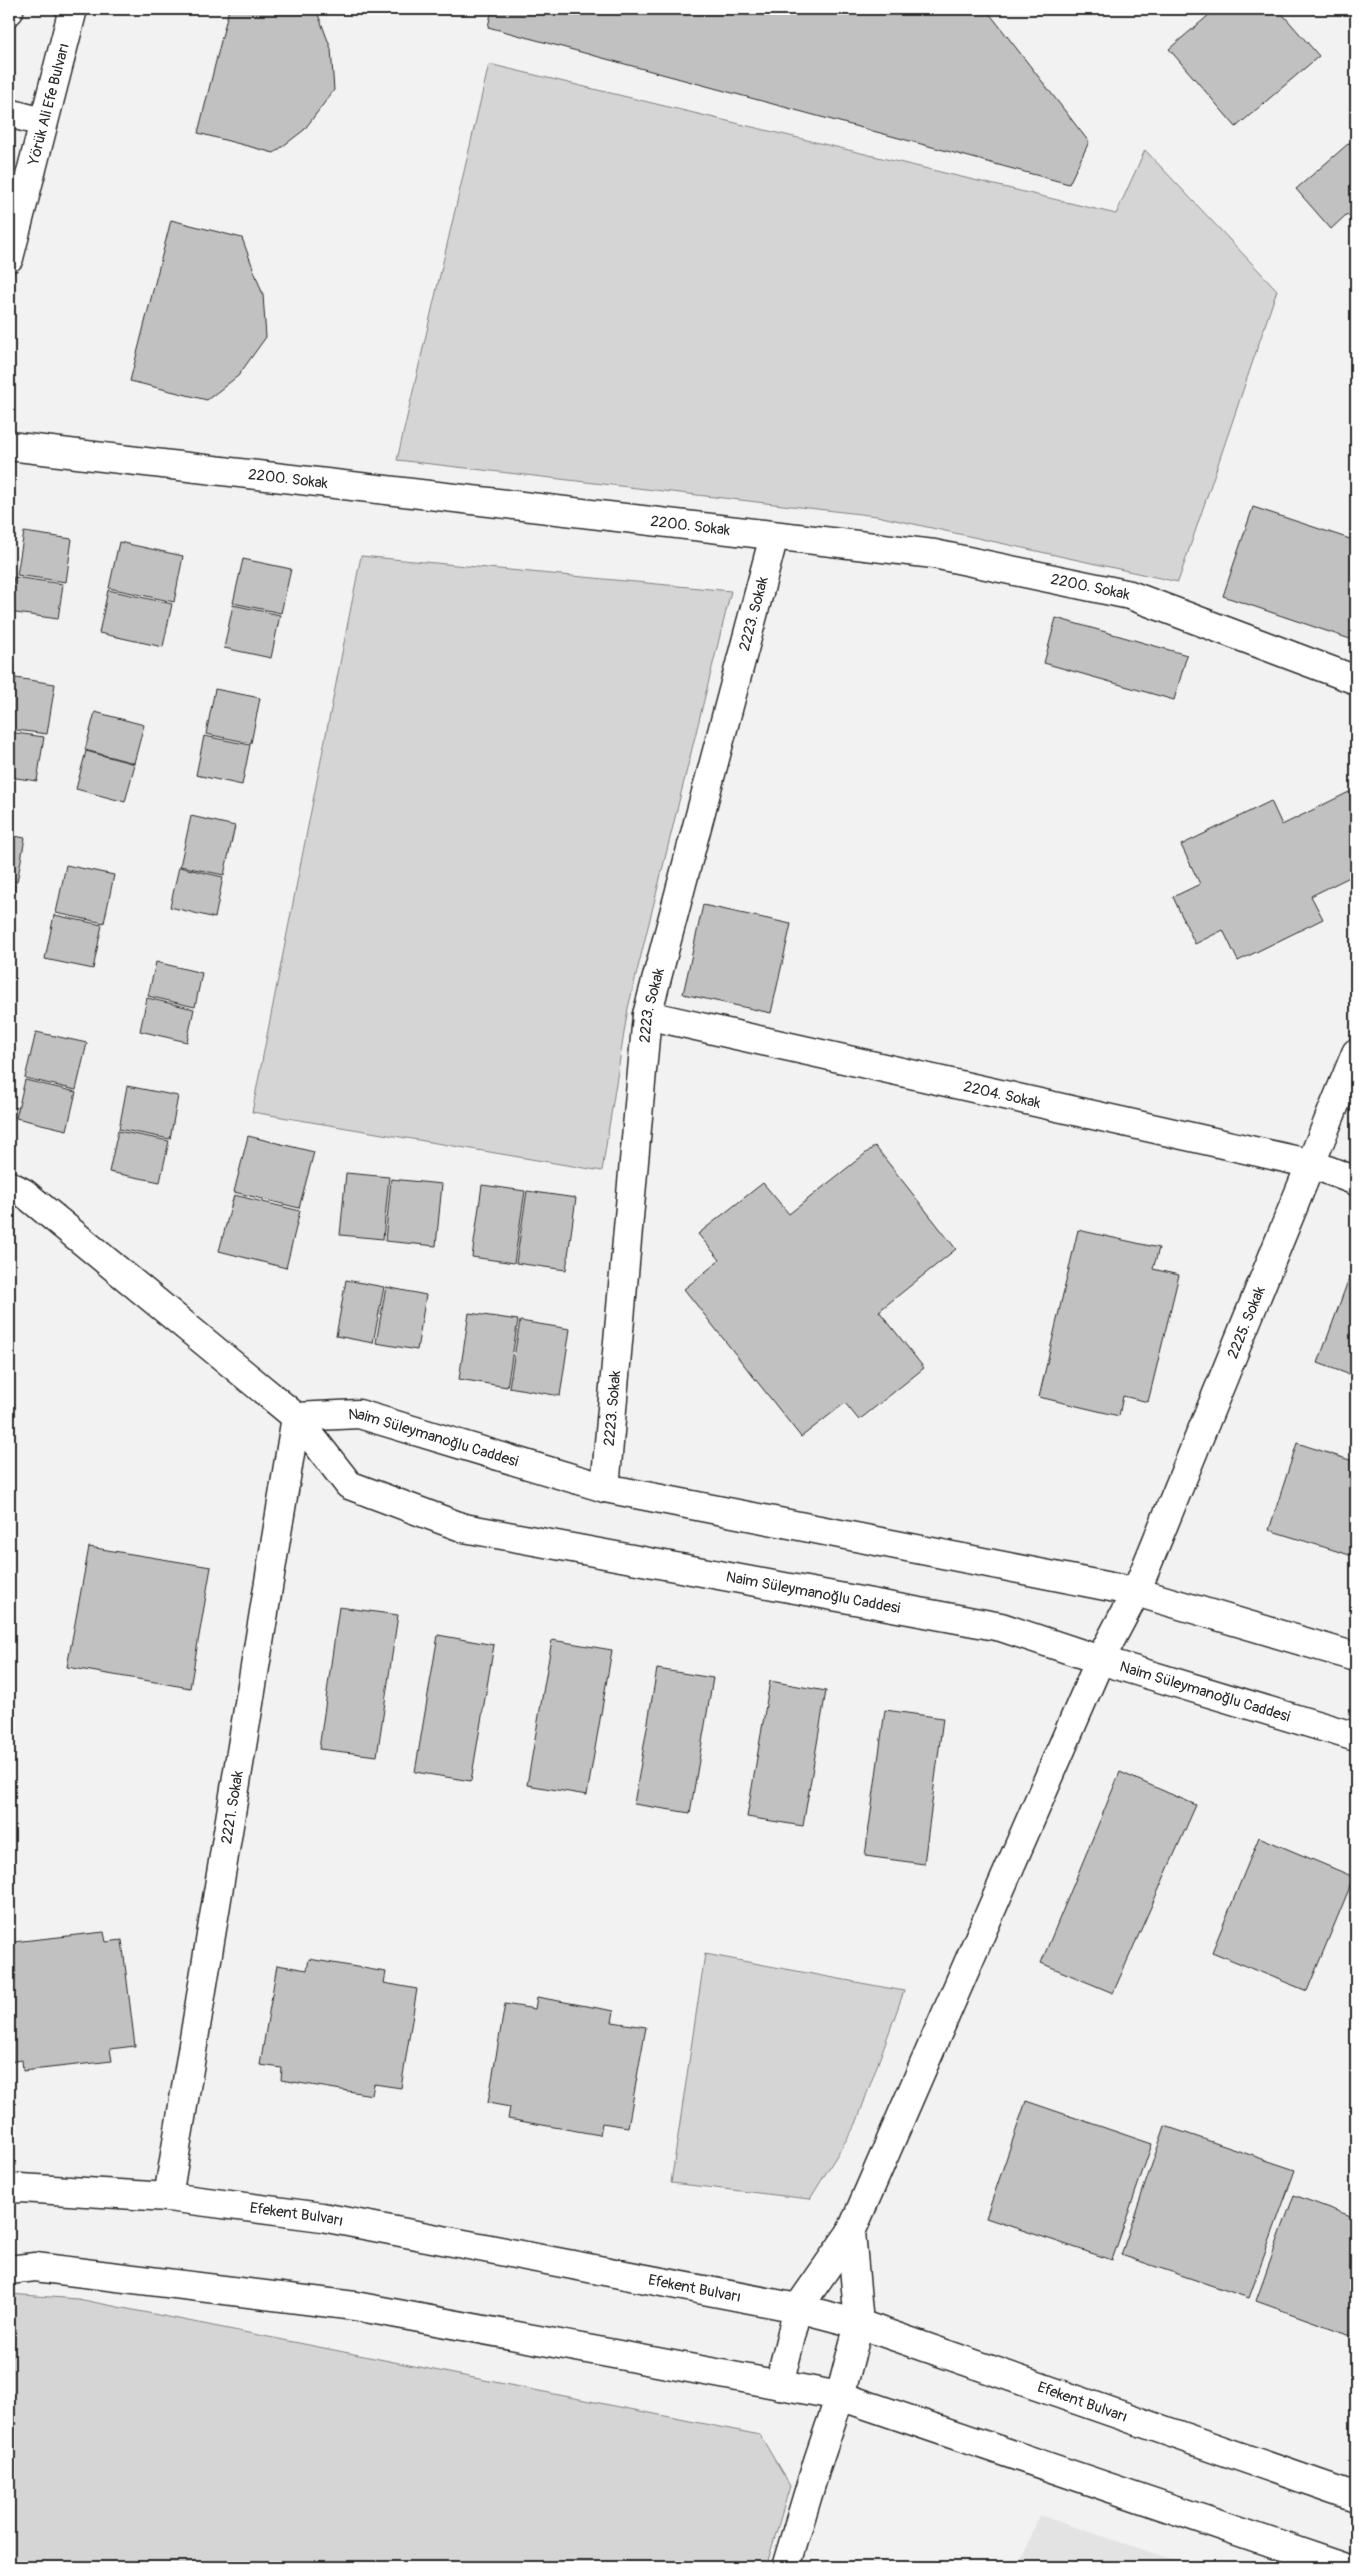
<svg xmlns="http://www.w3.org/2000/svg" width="1365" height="2576" font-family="Pangolin,sans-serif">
<rect width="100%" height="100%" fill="#f2f2f2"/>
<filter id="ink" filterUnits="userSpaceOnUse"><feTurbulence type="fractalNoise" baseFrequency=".02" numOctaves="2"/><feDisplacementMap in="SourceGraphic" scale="10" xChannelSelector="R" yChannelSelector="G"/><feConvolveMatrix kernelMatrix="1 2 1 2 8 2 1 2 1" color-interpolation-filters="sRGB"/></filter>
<g filter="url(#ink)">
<!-- built -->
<polygon fill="#e3e3e3" points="1039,2515 1195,2567 1020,2567"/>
<!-- green -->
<g fill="#d5d5d5" stroke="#808080">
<polygon points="489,64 1116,214 1145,150 1277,290 1178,582 877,516 397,460"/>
<polygon points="361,556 731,591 628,1008 602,1171 252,1112"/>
<polygon points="705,1954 904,1991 856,2124 810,2199 671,2183"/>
<polygon points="9,2294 78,2299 760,2435 790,2486 766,2567 9,2567"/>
</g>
<!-- building -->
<g fill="#c1c1c1" stroke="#2b2b2b">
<polygon points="229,9 316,9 331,49 334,90 304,130 274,153 198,133"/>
<polygon points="492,9 986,9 1089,142 1069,184 488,27"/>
<polygon points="1216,9 1278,9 1319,56 1236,127 1169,49"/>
<polygon points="1356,137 1356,225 1347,214 1331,229 1296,189"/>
<polygon points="171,220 242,238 263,295 266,337 238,376 207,400 130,381"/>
<polygon points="1253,507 1356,541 1356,641 1223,596"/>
<polygon points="24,532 72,539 66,582 17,575"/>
<polygon points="119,542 183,556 174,602 109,588"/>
<polygon points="243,559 291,569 281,613 233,603"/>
<polygon points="14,577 63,584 58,619 9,612"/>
<polygon points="108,590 172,604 163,647 99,633"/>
<polygon points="233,605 280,615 271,658 224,648"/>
<polygon points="1056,618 1187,655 1174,700 1044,663"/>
<polygon points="9,677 55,684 47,734 9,729"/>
<polygon points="215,689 260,698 251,743 206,734"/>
<polygon points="95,712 144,725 134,763 85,750"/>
<polygon points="9,732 44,737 37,781 9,777"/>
<polygon points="204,736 250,745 242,785 196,775"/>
<polygon points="86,751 135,764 125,802 76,789"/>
<polygon points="1349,792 1356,807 1356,874 1311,896 1323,919 1238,961 1223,930 1195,944 1173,897 1200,884 1181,845 1271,801 1282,825"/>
<polygon points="191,816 235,826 224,875 180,866"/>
<polygon points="9,835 25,838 17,882 9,881"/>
<polygon points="66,865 114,875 104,923 56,913"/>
<polygon points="179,867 223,877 215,918 170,907"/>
<polygon points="9,883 15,885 9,920"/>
<polygon points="703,905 791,924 771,1013 683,994"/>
<polygon points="54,915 102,925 93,969 45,959"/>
<polygon points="156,962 202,973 195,1007 148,996"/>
<polygon points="147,998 194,1009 187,1042 140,1031"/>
<polygon points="36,1032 87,1043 76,1090 25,1078"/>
<polygon points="25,1080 76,1092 67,1130 16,1118"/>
<polygon points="127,1086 178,1096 170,1139 119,1129"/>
<polygon points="118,1131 169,1141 160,1182 109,1172"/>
<polygon points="248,1136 314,1152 299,1208 234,1192"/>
<polygon points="875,1146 956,1249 879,1311 924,1368 859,1420 845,1403 801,1437 684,1289 720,1260 698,1234 763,1183 789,1214"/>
<polygon points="346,1173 389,1177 383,1239 340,1235"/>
<polygon points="391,1179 442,1184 436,1246 385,1241"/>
<polygon points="482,1185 525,1191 514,1263 472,1257"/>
<polygon points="527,1191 576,1198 566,1270 516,1263"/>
<polygon points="234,1195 300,1211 286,1268 219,1251"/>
<polygon points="1078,1230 1159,1248 1153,1269 1179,1275 1148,1402 1123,1396 1119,1416 1039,1397"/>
<polygon points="1356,1259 1356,1377 1318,1363"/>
<polygon points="346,1280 384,1287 373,1343 336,1336"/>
<polygon points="386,1287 426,1295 417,1350 376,1343"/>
<polygon points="469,1313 518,1320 507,1387 459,1379"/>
<polygon points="520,1321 570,1329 560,1396 509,1387"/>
<polygon points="1297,1443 1356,1462 1356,1557 1269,1530"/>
<polygon points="89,1547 211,1567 190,1688 67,1667"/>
<polygon points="339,1607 398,1615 377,1756 319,1749"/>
<polygon points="438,1635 494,1645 471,1781 415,1772"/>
<polygon points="552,1640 612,1650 587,1795 527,1785"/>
<polygon points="657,1669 713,1678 690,1813 634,1804"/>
<polygon points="770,1681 826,1691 803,1826 747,1817"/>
<polygon points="885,1710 943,1718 924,1864 865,1856"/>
<polygon points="1120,1772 1196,1805 1113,1993 1041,1963"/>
<polygon points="1259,1837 1354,1877 1307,1991 1212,1952"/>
<polygon points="104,1932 106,1942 122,1940 135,2046 110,2049 112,2061 23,2071 22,2060 9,2062 9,1953 15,1952 13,1942"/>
<polygon points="309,1959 386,1972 384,1983 417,1989 401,2088 374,2084 372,2095 281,2080 282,2068 260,2065 277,1965 307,1970"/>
<polygon points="537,1997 614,2011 612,2022 646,2027 628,2127 602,2123 600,2135 508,2119 510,2107 488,2103 505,2004 535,2009"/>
<polygon points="1026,2101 1152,2144 1112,2260 986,2218"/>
<polygon points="1165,2126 1295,2170 1249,2298 1121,2255"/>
<polygon points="1294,2195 1356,2218 1356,2337 1256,2301"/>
</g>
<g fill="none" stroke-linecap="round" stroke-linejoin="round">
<defs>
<g id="street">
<polyline points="9,113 42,122"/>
<path id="s1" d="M 9,446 L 934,554 L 1130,595 L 1356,680"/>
<path id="s2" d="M 647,1015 L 1312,1164 L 1356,1181"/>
<path id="s3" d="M 605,1488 L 647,1015 L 774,536"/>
<path id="s4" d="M 168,2197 L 296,1417"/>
<polyline points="786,2567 818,2461 840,2396"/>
</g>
<g id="secondary">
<polyline points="9,11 9,9"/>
<path id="s5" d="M 9,258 L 73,9"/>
<path id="s6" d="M 9,1185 L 24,1193 L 296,1417 L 359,1414 L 605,1488 L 1136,1592 L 1356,1657"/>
<path id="s7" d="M 296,1417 L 349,1485 L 464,1528 L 1001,1627 L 1100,1660 L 1356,1737"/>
<path id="s8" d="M 9,2189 L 20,2188 L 168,2197 L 322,2217 L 798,2308 L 859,2324 L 1356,2497"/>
<polyline points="9,2270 35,2267 355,2306 840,2396 1343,2567"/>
<path id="s9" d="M 779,2385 L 798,2308 L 851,2232 L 1100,1660 L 1136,1592 L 1356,1053"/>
<polyline points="840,2396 859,2324 851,2232"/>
</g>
</defs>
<!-- street casing -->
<use href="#street" stroke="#2b2b2b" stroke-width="31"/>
<!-- secondary casing -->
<use href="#secondary" stroke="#2b2b2b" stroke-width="31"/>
<!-- street -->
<use href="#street" stroke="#fff" stroke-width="28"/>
<!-- secondary -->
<use href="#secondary" stroke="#fff" stroke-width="28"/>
</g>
</g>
<g text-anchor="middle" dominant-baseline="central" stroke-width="5" stroke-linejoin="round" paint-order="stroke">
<!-- street labels -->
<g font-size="15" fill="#2b2b2b" stroke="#fff">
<text stroke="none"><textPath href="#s5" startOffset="159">Yörük Ali Efe Bulvarı</textPath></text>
<text stroke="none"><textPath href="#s1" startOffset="281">2200. Sokak</textPath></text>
<text stroke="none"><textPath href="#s1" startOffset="686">2200. Sokak</textPath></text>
<text stroke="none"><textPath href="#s1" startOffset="1091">2200. Sokak</textPath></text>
<text stroke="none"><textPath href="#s3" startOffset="890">2223. Sokak</textPath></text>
<text stroke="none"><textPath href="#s3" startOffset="485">2223. Sokak</textPath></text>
<text stroke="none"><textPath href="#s2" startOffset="364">2204. Sokak</textPath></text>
<text stroke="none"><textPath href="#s9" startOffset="1164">2225. Sokak</textPath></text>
<text stroke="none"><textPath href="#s3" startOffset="80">2223. Sokak</textPath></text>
<text stroke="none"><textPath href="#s6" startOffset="510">Naim Süleymanoğlu Caddesi</textPath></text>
<text stroke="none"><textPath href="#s7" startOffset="564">Naim Süleymanoğlu Caddesi</textPath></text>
<text stroke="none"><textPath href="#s7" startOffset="969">Naim Süleymanoğlu Caddesi</textPath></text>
<text stroke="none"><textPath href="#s4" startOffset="395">2221. Sokak</textPath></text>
<text stroke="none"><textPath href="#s8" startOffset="289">Efekent Bulvarı</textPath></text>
<text stroke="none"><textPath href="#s8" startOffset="694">Efekent Bulvarı</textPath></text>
<text stroke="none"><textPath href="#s8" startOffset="1099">Efekent Bulvarı</textPath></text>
</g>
</g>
<!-- margin -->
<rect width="1365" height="2576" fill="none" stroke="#fff" stroke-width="30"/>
<rect x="15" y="15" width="1335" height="2546" fill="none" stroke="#2b2b2b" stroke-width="2" filter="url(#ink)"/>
</svg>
